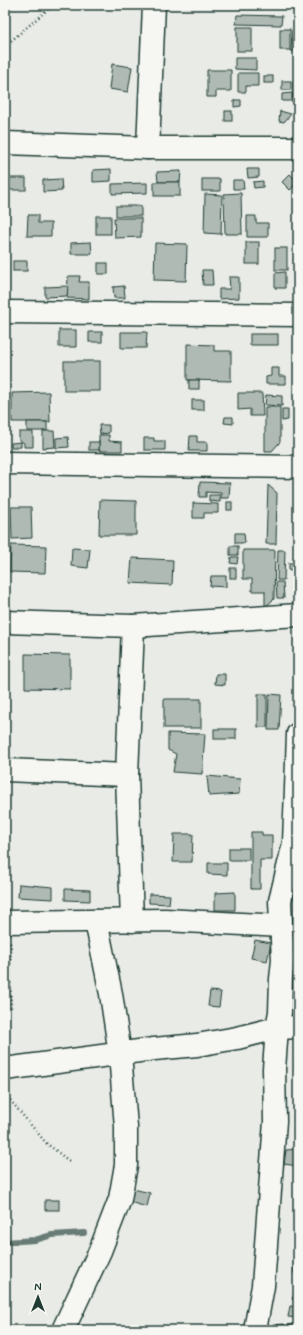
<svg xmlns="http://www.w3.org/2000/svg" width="303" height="1335" font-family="Mynerve,sans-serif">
<rect width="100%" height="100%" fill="#e9ebe7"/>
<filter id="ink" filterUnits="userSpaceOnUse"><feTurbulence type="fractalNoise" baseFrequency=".025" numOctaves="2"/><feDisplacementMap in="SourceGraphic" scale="8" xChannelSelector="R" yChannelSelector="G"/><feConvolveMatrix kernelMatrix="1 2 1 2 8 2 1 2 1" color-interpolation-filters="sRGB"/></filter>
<g filter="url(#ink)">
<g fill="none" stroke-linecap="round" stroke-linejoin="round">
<!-- stream -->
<polyline stroke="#687c75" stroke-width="6" points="5,1242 35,1240 52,1235 84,1233"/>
</g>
<!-- building -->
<g fill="#b0bab5" stroke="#1f3d34">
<rect x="240" y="5" width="20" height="4"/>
<polygon points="237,15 282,16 281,25 236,24"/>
<rect x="237" y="27" width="15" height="24"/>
<rect x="280" y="29" width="10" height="21"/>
<polygon points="292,30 297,30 297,51 291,51"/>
<polygon points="235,58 256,58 256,70 235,69"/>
<polygon points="112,64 132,67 128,92 109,89"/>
<polygon points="207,70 231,70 231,91 216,91 216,97 207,97"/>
<polygon points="238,73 258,73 258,86 246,86 246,92 238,92"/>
<rect x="264" y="76" width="9" height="7"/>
<rect x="282" y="81" width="9" height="9"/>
<rect x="293" y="82" width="5" height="10"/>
<polygon points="292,93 292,101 282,101 282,94"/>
<rect x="293" y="93" width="5" height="10"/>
<polygon points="234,100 241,100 241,106 234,107"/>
<rect x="225" y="111" width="7" height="10"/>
<polygon points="280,111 291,114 284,122 279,121"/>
<polygon points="111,169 111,181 93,182 93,170"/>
<polygon points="247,169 259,169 259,177 248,178"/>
<polygon points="181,171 180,182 158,182 157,172"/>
<polygon points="290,174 298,182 290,190 282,182"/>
<rect x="5" y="178" width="21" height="12"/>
<polygon points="61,179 62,191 43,192 43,180"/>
<rect x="202" y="179" width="18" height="12"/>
<polygon points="233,180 243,180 244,189 233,189"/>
<polygon points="263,181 263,187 254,188 253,182"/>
<rect x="154" y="182" width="26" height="14"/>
<polygon points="147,183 147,193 112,194 112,184"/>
<polygon points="241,193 242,234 225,234 224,194"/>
<polygon points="205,194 222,195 221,234 204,233"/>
<rect x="116" y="206" width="25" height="10"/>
<polygon points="28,215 38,215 38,223 51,223 51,236 27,236"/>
<rect x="96" y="216" width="15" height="18"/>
<polygon points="247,216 256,216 256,223 268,223 268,237 247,237"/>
<polygon points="114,218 141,218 141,237 115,238"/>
<polygon points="91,242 92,254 71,254 71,243"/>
<rect x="246" y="242" width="13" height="22"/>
<polygon points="155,243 187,244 186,281 154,280"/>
<rect x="275" y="248" width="12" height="22"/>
<rect x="13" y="261" width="14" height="10"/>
<rect x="98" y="263" width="10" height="11"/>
<polygon points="202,270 212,270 213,285 203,285"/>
<polygon points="285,272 285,288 275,288 275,273"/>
<polygon points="68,276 80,276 79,282 89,282 89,299 67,298"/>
<polygon points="229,277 239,277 239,298 219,299 219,289 230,289"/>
<polygon points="68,286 67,296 45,297 45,287"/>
<polygon points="124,286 125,298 114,298 113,287"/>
<rect x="59" y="330" width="17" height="17"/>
<rect x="89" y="332" width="13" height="10"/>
<polygon points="121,332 147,332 146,348 121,348"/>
<rect x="250" y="334" width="28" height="11"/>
<polygon points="187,344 214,345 214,351 231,351 231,381 187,380"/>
<rect x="64" y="361" width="36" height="30"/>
<polygon points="271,368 279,368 279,376 286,376 286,384 266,384 266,377 271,376"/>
<rect x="189" y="380" width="10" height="9"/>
<polygon points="49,392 50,422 12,422 12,393"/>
<polygon points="238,393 262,393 263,416 250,416 250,409 238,410"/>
<polygon points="266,395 282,396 282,406 265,405"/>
<rect x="192" y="400" width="12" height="10"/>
<polygon points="265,407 280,407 280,442 272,451 265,451"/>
<polygon points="282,409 288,409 288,420 282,421"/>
<polygon points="225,417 233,417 233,424 224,423"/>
<rect x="27" y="422" width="20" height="9"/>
<polygon points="99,425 109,425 109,433 100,434"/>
<polygon points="43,431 54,431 55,447 43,448"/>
<polygon points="19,432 33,432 33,447 24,447 24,443 19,440"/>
<polygon points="99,435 109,435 109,441 122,442 122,451 99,451"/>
<polygon points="190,436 197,436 197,442 207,442 207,451 189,451"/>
<polygon points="68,437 69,447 56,448 56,438"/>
<polygon points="144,438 154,438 154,441 165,441 165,450 144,450"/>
<polygon points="21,442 21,447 11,447 11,443"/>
<rect x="89" y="442" width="10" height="8"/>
<polygon points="200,482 230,483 229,498 221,498 221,493 206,492 206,497 199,497"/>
<polygon points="268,485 277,493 276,544 266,544"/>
<polygon points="209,495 220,495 220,502 209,501"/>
<polygon points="100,500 136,501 136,535 99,535"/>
<rect x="227" y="502" width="5" height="8"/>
<polygon points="193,503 218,504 218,513 204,513 204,518 193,518"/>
<polygon points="11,507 31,507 32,538 12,539"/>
<polygon points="235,533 244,533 245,543 235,543"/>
<polygon points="11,545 46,546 45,573 10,572"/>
<rect x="230" y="546" width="8" height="9"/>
<polygon points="72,548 90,549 88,568 71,566"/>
<polygon points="243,550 275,550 274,599 265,607 265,591 252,591 252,579 243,579"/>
<polygon points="278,550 285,550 284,580 277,580"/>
<polygon points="231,557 238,557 237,564 230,563"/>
<polygon points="132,558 173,560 172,585 130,583"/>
<rect x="289" y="563" width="6" height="7"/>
<rect x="230" y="568" width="6" height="10"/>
<polygon points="211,576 226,576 226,587 210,586"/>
<polygon points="276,582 283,582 284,598 277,598"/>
<polygon points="25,654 70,655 70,689 25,688"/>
<polygon points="216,674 225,674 225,685 215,684"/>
<rect x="258" y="694" width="9" height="33"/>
<polygon points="269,694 281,695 279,730 268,730"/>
<rect x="164" y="699" width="37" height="29"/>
<rect x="214" y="729" width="22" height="10"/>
<polygon points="168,733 205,734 202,774 173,772 176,754 168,750"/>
<polygon points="207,776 240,779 239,794 209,796"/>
<polygon points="251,832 262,832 262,835 272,835 272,860 260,860 260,889 251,889"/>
<polygon points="174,834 193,834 192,862 173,862"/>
<rect x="229" y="848" width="20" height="12"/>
<polygon points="208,863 227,863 227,875 208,874"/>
<polygon points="19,884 53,887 53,899 18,897"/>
<polygon points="65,889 90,890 90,901 65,900"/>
<polygon points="235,892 235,910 215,910 215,893"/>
<polygon points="149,894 170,895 169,904 149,903"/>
<polygon points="255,940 271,943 267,961 251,958"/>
<polygon points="210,991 221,992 219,1007 208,1006"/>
<polygon points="294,1119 298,1119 298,1130 293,1131"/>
<polygon points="298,1149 298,1166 284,1164 286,1150"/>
<polygon points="133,1189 150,1193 147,1207 129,1202"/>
<rect x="45" y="1200" width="14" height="10"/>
<rect x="295" y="1238" width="3" height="17"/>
<rect x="294" y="1261" width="4" height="12"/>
<polygon points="297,1289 298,1289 298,1303 292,1299"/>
<polygon points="290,1306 298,1307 298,1318 288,1317"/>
<polygon points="284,1324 284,1330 277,1330 276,1325"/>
<polygon points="288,1325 296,1325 297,1330 288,1330"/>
</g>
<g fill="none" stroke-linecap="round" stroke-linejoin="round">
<defs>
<g id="minor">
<polyline points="5,143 148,148 298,148"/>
<polyline points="148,148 154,5"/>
<polyline points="5,312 298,315"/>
<polyline points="5,463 298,467"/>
<polyline points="5,622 133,626 298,615"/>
<polyline points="5,770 127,775"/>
<polyline points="132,921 127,775 133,626"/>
<polyline points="5,922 165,920 281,926"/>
<polyline points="5,1069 154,1049 197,1045 237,1038 277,1028 298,1027"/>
<polyline points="63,1330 100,1251 120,1199 126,1165 126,1127 120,1054 111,994 96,921"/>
<polyline points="255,1330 263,1286 275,1121 274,1069 277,1028 280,1012 281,979 283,960 280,901 294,843 298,734"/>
</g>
</defs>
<!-- minor casing -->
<use href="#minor" stroke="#1f3d34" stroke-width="25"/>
<!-- path -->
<g stroke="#1f3d34" stroke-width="2.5" stroke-dasharray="1 3" stroke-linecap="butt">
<polyline points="5,46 53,5"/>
<polyline points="10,943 11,945 10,970 11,1008"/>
<polyline points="5,1094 46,1143 69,1161"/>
</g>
<!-- minor -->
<use href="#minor" stroke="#f6f6f2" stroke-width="22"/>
</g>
</g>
<!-- margin -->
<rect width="303" height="1335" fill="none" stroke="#f6f6f2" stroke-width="20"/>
<rect x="10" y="10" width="283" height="1315" fill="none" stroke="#1f3d34" stroke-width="1.5" filter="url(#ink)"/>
<!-- north arrow -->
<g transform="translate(38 1297)" stroke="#f6f6f2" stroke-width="3" paint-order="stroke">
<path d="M0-3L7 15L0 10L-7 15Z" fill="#1f3d34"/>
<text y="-6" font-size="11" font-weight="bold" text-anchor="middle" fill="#1f3d34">N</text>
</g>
</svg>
